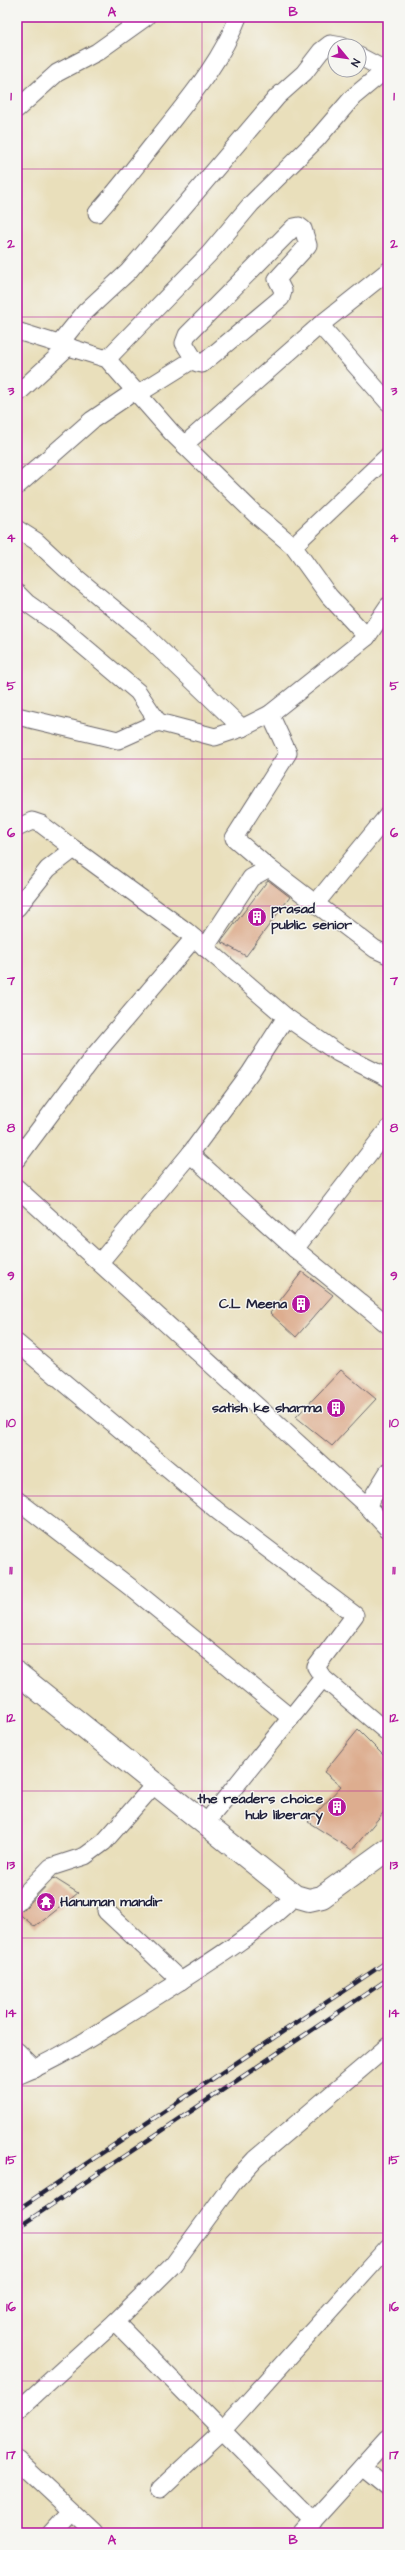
<svg xmlns="http://www.w3.org/2000/svg" width="405" height="2550" font-family="'Architects Daughter',sans-serif">
<rect width="100%" height="100%" fill="#f6f6f2"/>
<filter id="ink" filterUnits="userSpaceOnUse"><feTurbulence type="fractalNoise" baseFrequency=".025" numOctaves="2"/><feDisplacementMap in="SourceGraphic" scale="8" xChannelSelector="R" yChannelSelector="G"/><feConvolveMatrix kernelMatrix="1 2 1 2 8 2 1 2 1" color-interpolation-filters="sRGB"/></filter>
<filter id="wash" filterUnits="userSpaceOnUse"><feTurbulence type="fractalNoise" baseFrequency=".012" numOctaves="4" result="noise"/><feDisplacementMap in="SourceGraphic" scale="16" xChannelSelector="R" yChannelSelector="G"/><feGaussianBlur stdDeviation="0.9" result="paint"/><feColorMatrix in="noise" values="0 0 0 0 0 0 0 0 0 0 0 0 0 0 0 0 0 1.4 0 .05"/><feComposite in="paint" operator="in"/></filter>
<g filter="url(#wash)">
<rect width="100%" height="100%" fill="#e9dfbb"/>
<g id="blocks">
<!-- building -->
<g fill="#ddad8f">
<polygon points="268,880 290,897 246,956 221,942"/>
<polygon points="302,1272 333,1295 296,1337 270,1313"/>
<polygon points="341,1370 376,1399 332,1446 296,1417"/>
<polygon points="358,1730 388,1760 388,1807 352,1850 308,1822 341,1786 324,1772"/>
<polygon points="54,1878 78,1893 35,1927 17,1912 24,1909"/>
</g>
</g>
</g>
<g filter="url(#ink)">
<use href="#blocks" fill-opacity="0" stroke="#686468" stroke-width="1"/>
<g fill="none" stroke-linecap="round" stroke-linejoin="round">
<defs>
<g id="minor">
<polyline points="359,56 385,70"/>
<polyline points="17,109 57,73 97,52 146,17"/>
<path d="M 97,213 C 119,189 138,163 159,137 C 188,100 221,62 238,17"/>
<polyline points="320,325 388,271"/>
<polyline points="17,331 107,359 172,433 255,514 293,546 329,596 367,637"/>
<polyline points="60,343 85,312 128,272 277,97 304,73 321,51 330,44 342,46"/>
<polyline points="107,359 209,254 251,204 316,140 353,97 388,68"/>
<polyline points="17,394 69,346"/>
<polyline points="138,394 194,359 197,363 202,364 281,298 283,291 277,279 308,245 303,229 299,226 294,227 187,335 184,343 194,359"/>
<polyline points="184,445 320,325 388,402"/>
<polyline points="17,486 92,420 135,391"/>
<polyline points="17,529 36,541 66,569 143,633 242,728"/>
<polyline points="293,546 388,456"/>
<polyline points="17,593 27,603 61,627 138,692 158,722"/>
<polyline points="17,716 118,740 158,722 215,737 242,728 270,714 367,637 388,606"/>
<polyline points="17,828 32,821 41,824 74,849"/>
<polyline points="269,868 234,838 288,753 270,714"/>
<polyline points="316,903 388,815"/>
<polyline points="17,908 48,869 74,849 186,931 286,1017 338,1053 388,1078"/>
<polyline points="205,948 251,878 269,868 375,949 388,955"/>
<polyline points="190,1154 295,1249 388,1325"/>
<polyline points="17,1159 93,1057 194,938"/>
<polyline points="17,1188 367,1506"/>
<polyline points="295,1249 388,1129"/>
<polyline points="100,1262 190,1154 250,1073 286,1017"/>
<polyline points="17,1343 219,1512 355,1615 316,1667 323,1678"/>
<polyline points="388,1472 367,1506 388,1529"/>
<polyline points="17,1500 134,1590 291,1718"/>
<polyline points="204,1825 323,1678 388,1733"/>
<polyline points="17,1902 51,1867 85,1856 104,1842 154,1785"/>
<polyline points="106,1911 181,1981"/>
<polyline points="17,2051 35,2069"/>
<path d="M 17,2076 C 64,2057 106,2028 149,2001 C 199,1969 252,1938 295,1896"/>
<polyline points="115,2322 173,2265 233,2183 255,2159 388,2046"/>
<polyline points="17,2411 115,2322 313,2522"/>
<polyline points="17,2460 95,2533"/>
<polyline points="362,2467 388,2488"/>
<polyline points="160,2489 222,2431 388,2247"/>
<polyline points="51,2533 71,2511"/>
<polyline points="302,2533 388,2438"/>
</g>
<polyline id="tertiary" points="17,1673 295,1896 309,1900 322,1897 388,1849"/>
</defs>
<!-- minor casing -->
<use href="#minor" stroke="#686468" stroke-width="19"/>
<!-- tertiary casing -->
<use href="#tertiary" stroke="#686468" stroke-width="24"/>
<!-- minor -->
<use href="#minor" stroke="#fff" stroke-width="17"/>
<!-- tertiary -->
<use href="#tertiary" stroke="#fff" stroke-width="22"/>
<defs>
<g id="rail">
<polyline points="17,2210 388,1961"/>
<polyline points="17,2228 388,1979"/>
</g>
</defs>
<!-- rail casing -->
<use href="#rail" stroke="#22223b" stroke-width="4.5"/>
<!-- rail -->
<use href="#rail" stroke="#f6f6f2" stroke-width="3" stroke-dasharray="9" stroke-linecap="butt"/>
</g>
</g>
<!-- grid -->
<path fill="none" stroke="#b5179e" stroke-width="1" stroke-opacity="0.55" d="M 202,17 L 202,2533M 17,169 L 388,169M 17,317 L 388,317M 17,464 L 388,464M 17,612 L 388,612M 17,759 L 388,759M 17,906 L 388,906M 17,1054 L 388,1054M 17,1201 L 388,1201M 17,1349 L 388,1349M 17,1496 L 388,1496M 17,1644 L 388,1644M 17,1791 L 388,1791M 17,1938 L 388,1938M 17,2086 L 388,2086M 17,2233 L 388,2233M 17,2381 L 388,2381"/>
<!-- icons -->
<defs>
<symbol id="building-disc" viewBox="-11 -11 22 22"><circle r="9.5" fill="#b5179e" stroke="#f6f6f2"/><path d="M-4-6H4V6H1V3H-1V6H-4ZM-2.5-4.3h1.7v1.8h-1.7ZM.8-4.3h1.7v1.8H.8ZM-2.5-1h1.7V.8h-1.7ZM.8-1h1.7V.8H.8Z" fill="#fff"/></symbol>
<symbol id="temple-disc" viewBox="-11 -11 22 22"><circle r="9.5" fill="#b5179e" stroke="#f6f6f2"/><path d="M0-6L5-2H3V0L6.5 2.5H4V6H1.5V3h-3V6H-4V2.5H-6.5L-3 0V-2H-5Z" fill="#fff"/></symbol>
</defs>
<g fill-rule="evenodd">
<use href="#building-disc" x="246" y="906" width="22" height="22"/>
<use href="#building-disc" x="290" y="1293" width="22" height="22"/>
<use href="#building-disc" x="325" y="1397" width="22" height="22"/>
<use href="#building-disc" x="326" y="1796" width="22" height="22"/>
<use href="#temple-disc" x="35" y="1891" width="22" height="22"/>
</g>
<g text-anchor="middle" dominant-baseline="central" stroke-width="3" stroke-linejoin="round" paint-order="stroke">
<!-- poi labels -->
<g font-size="14" font-weight="bold" fill="#22223b" stroke="#f6f6f2" text-anchor="end">
<text x="271" y="909" text-anchor="start">prasad<tspan x="271" dy="16">public senior</tspan></text>
<text x="287" y="1304">C.L Meena</text>
<text x="322" y="1408">satish ke sharma</text>
<text x="323" y="1799">the readers choice<tspan x="323" dy="16">hub liberary</tspan></text>
<text x="60" y="1902" text-anchor="start">Hanuman mandir</text>
</g>
</g>
<!-- margin -->
<rect width="405" height="2550" fill="none" stroke="#f6f6f2" stroke-width="44"/>
<!-- north arrow -->
<g transform="translate(347 58) rotate(119)"><circle r="19" fill="#f6f6f2" stroke="#a1a1a9"/>
<path d="M0-3L7 15L0 10L-7 15Z" fill="#b5179e"/>
<text y="-6" font-size="11" font-weight="bold" text-anchor="middle" fill="#22223b">N</text>
</g>
<rect x="22" y="22" width="361" height="2506" fill="none" stroke="#b5179e" stroke-width="1.5"/>
<g font-size="13" text-anchor="middle" font-weight="bold" fill="#b5179e">
<text x="112" y="16">A</text>
<text x="293" y="16">B</text>
<text x="11" y="100">1</text>
<text x="394" y="100">1</text>
<text x="11" y="248">2</text>
<text x="394" y="248">2</text>
<text x="11" y="395">3</text>
<text x="394" y="395">3</text>
<text x="11" y="542">4</text>
<text x="394" y="542">4</text>
<text x="11" y="690">5</text>
<text x="394" y="690">5</text>
<text x="11" y="837">6</text>
<text x="394" y="837">6</text>
<text x="11" y="985">7</text>
<text x="394" y="985">7</text>
<text x="11" y="1132">8</text>
<text x="394" y="1132">8</text>
<text x="11" y="1280">9</text>
<text x="394" y="1280">9</text>
<text x="11" y="1427">10</text>
<text x="394" y="1427">10</text>
<text x="11" y="1574">11</text>
<text x="394" y="1574">11</text>
<text x="11" y="1722">12</text>
<text x="394" y="1722">12</text>
<text x="11" y="1869">13</text>
<text x="394" y="1869">13</text>
<text x="11" y="2017">14</text>
<text x="394" y="2017">14</text>
<text x="11" y="2164">15</text>
<text x="394" y="2164">15</text>
<text x="11" y="2311">16</text>
<text x="394" y="2311">16</text>
<text x="11" y="2459">17</text>
<text x="394" y="2459">17</text>
<text x="112" y="2544">A</text>
<text x="293" y="2544">B</text>
</g>
</svg>
